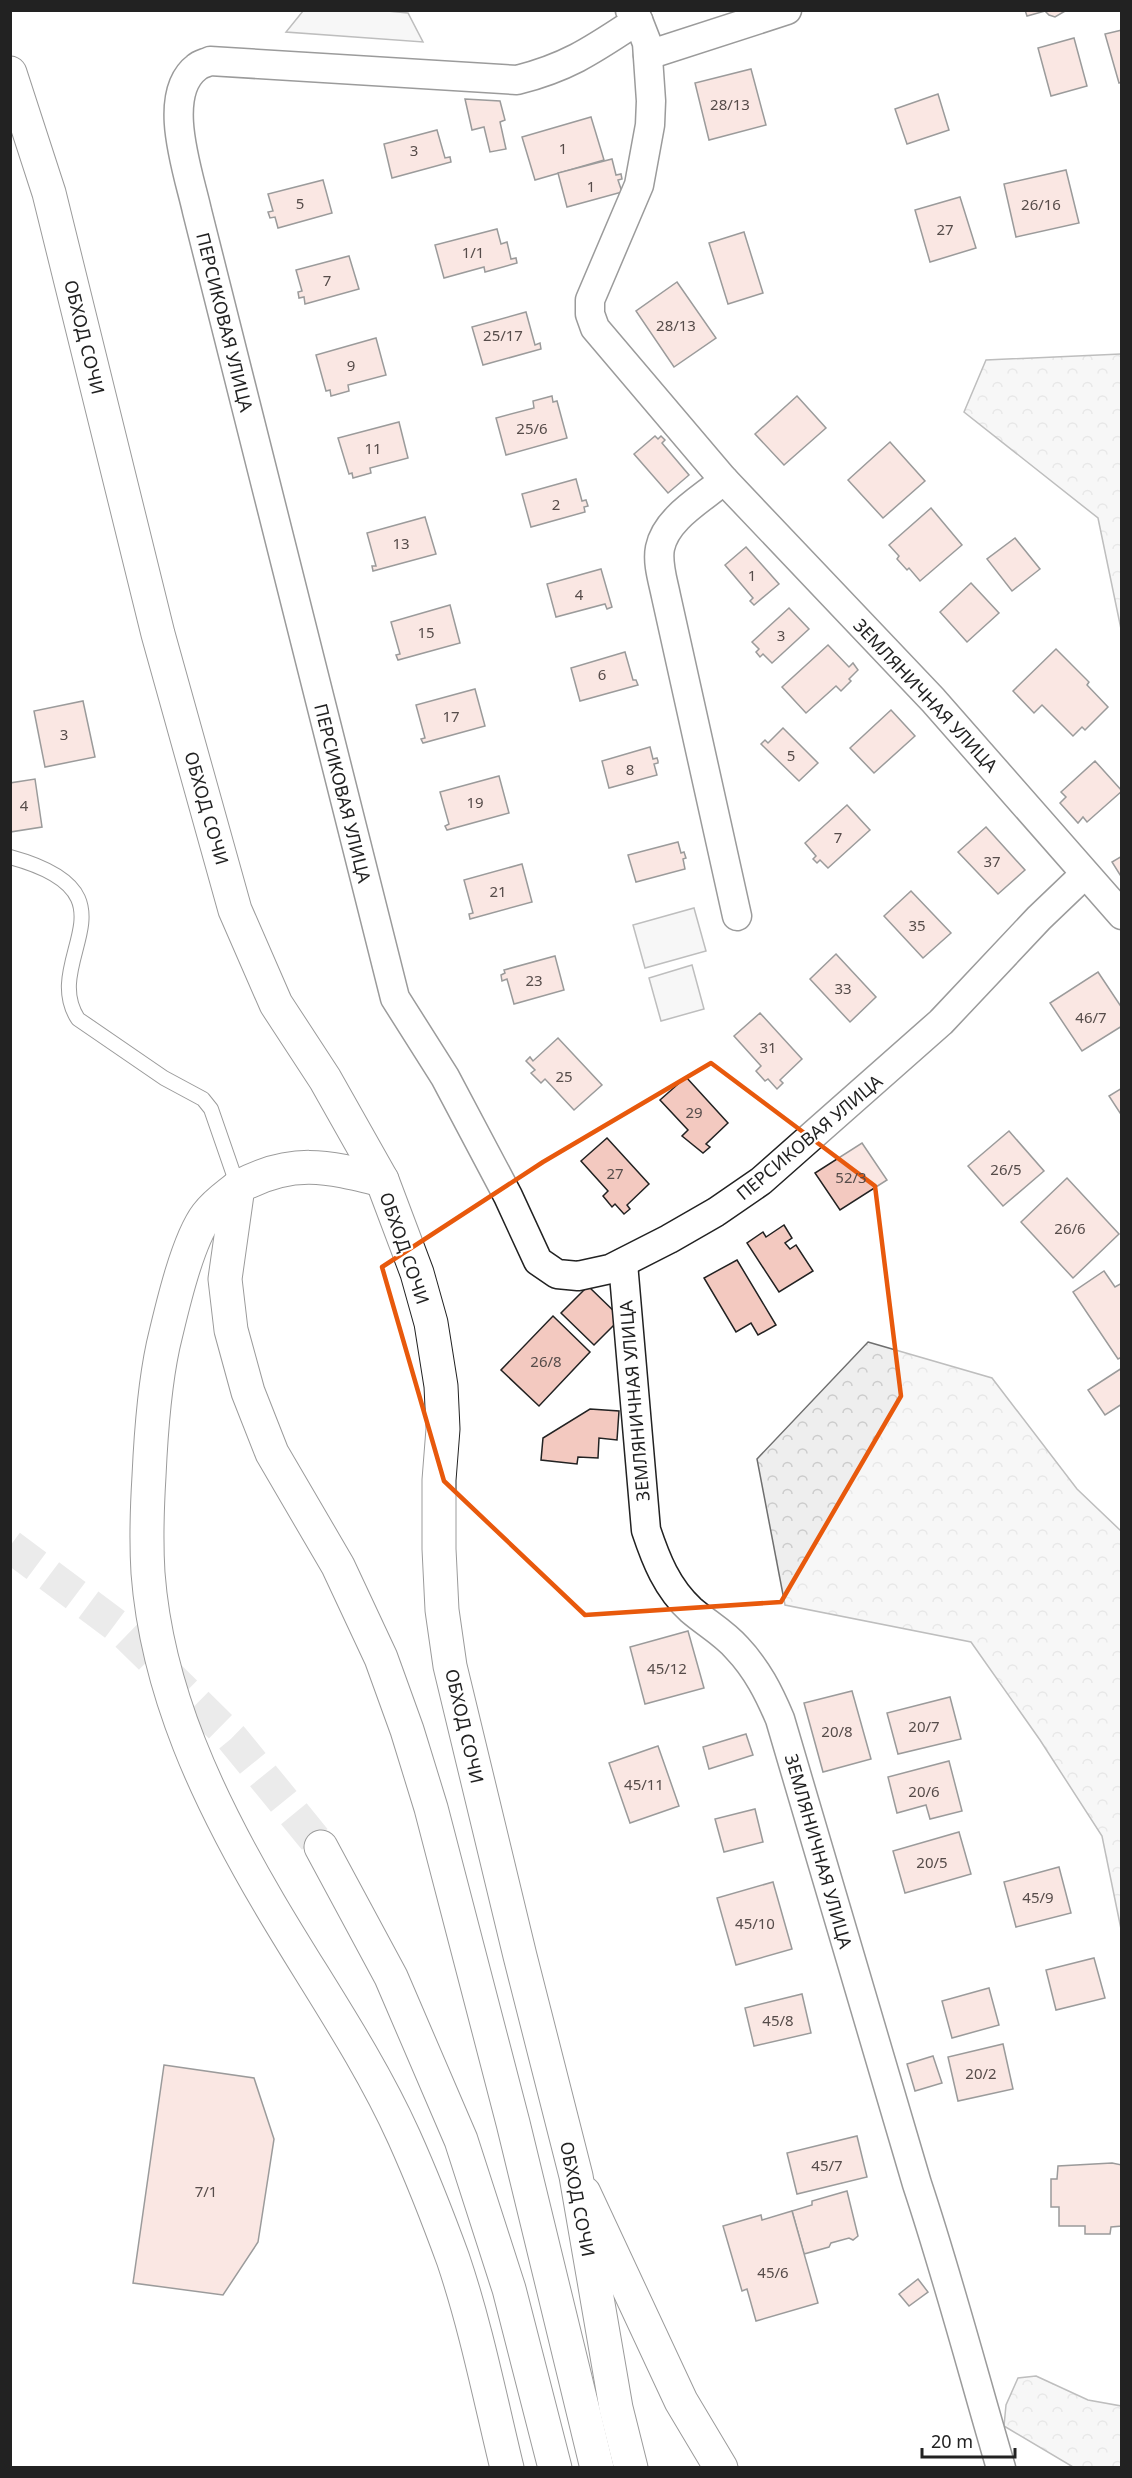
<svg xmlns="http://www.w3.org/2000/svg" width="1132" height="2478" font-family="'Noto Sans',sans-serif">
<defs>
<pattern id="forest-crowns" width="20" height="18" patternUnits="userSpaceOnUse" patternTransform="scale(1.5)"><rect width="20" height="18" fill="#eee"/><path d="M2 6a3 3 0 1 1 6 0M12 15a3 3 0 1 1 6 0" fill="none" stroke="#ccc"/></pattern>
</defs>
<rect width="100%" height="100%" fill="#fff"/>
<!-- forest -->
<g fill="url(#forest-crowns)" stroke="#6f6f6f" stroke-width="1.5">
<polygon points="1121,354 1122,354 1121,629 1098,518 964,412 986,360"/>
<polygon points="868,1342 992,1378 1077,1489 1121,1531 1121,1929 1102,1836 1040,1740 971,1642 785,1605 757,1459"/>
<polygon points="1036,2376 1088,2400 1121,2406 1121,2467 1073,2467 1004,2426 1006,2405 1018,2378"/>
</g>
<!-- green -->
<g fill="#eee" stroke="#6f6f6f" stroke-width="1.5">
<polygon points="694,908 706,951 645,968 633,925"/>
<polygon points="692,965 704,1009 661,1021 649,978"/>
</g>
<!-- parking -->
<polygon fill="#ededed" stroke="#6f6f6f" stroke-width="1.5" points="377,10 408,13 423,42 286,32 303,11"/>
<!-- building -->
<g fill="#f3c9c0" stroke="#222" stroke-width="1.5">
<polygon points="1025,10 1067,10 1055,17 1049,15 1045,11 1027,16"/>
<polygon points="1122,30 1122,82 1119,83 1105,34"/>
<polygon points="1074,38 1087,86 1051,96 1038,48"/>
<polygon points="751,69 766,125 709,140 695,83"/>
<polygon points="938,94 949,130 907,144 895,109"/>
<polygon points="465,99 500,101 505,120 500,122 506,149 490,152 484,127 472,130"/>
<polygon points="591,117 604,160 535,180 522,137"/>
<polygon points="437,130 445,158 450,157 451,162 392,178 384,144"/>
<polygon points="612,159 616,175 621,174 622,179 618,180 622,192 567,207 558,173"/>
<polygon points="1066,170 1079,223 1016,237 1004,184"/>
<polygon points="323,180 332,213 278,228 275,217 270,218 268,212 273,211 268,194"/>
<polygon points="960,197 976,248 930,262 915,210"/>
<polygon points="497,229 501,244 507,242 511,259 516,258 517,263 485,272 484,267 444,278 435,245"/>
<polygon points="744,232 763,293 728,304 709,243"/>
<polygon points="349,256 359,289 305,304 304,297 299,298 298,292 302,291 296,270"/>
<polygon points="677,282 716,338 674,367 636,311"/>
<polygon points="526,312 535,345 540,343 541,349 483,365 472,327"/>
<polygon points="376,338 386,375 348,385 349,391 331,396 330,390 326,391 316,355"/>
<polygon points="552,396 553,402 557,401 567,438 506,455 496,418 534,408 533,401"/>
<polygon points="797,396 826,428 784,465 755,434"/>
<polygon points="399,422 408,458 370,468 371,473 353,478 352,473 349,474 338,438"/>
<polygon points="655,436 658,439 661,436 665,440 662,443 689,475 668,493 634,454"/>
<polygon points="890,442 925,481 883,518 848,480"/>
<polygon points="576,479 582,501 586,500 588,506 584,507 585,512 531,527 522,494"/>
<polygon points="931,508 962,545 920,581 909,568 907,570 897,559 899,556 889,545"/>
<polygon points="425,517 436,554 373,571 372,566 376,566 367,533"/>
<polygon points="1015,538 1040,569 1012,591 987,559"/>
<polygon points="746,547 779,584 754,605 750,601 753,598 725,565"/>
<polygon points="601,569 612,607 607,609 605,604 556,617 547,584"/>
<polygon points="971,583 999,613 967,642 940,612"/>
<polygon points="450,605 460,643 398,660 396,655 400,654 391,622"/>
<polygon points="789,608 809,629 772,663 763,654 760,657 756,652 759,649 752,642"/>
<polygon points="828,645 849,667 853,663 858,670 849,679 851,681 841,691 836,686 806,713 782,687"/>
<polygon points="1056,649 1089,682 1087,685 1108,707 1085,730 1082,727 1073,736 1042,705 1034,713 1013,691"/>
<polygon points="625,652 633,680 636,680 638,685 580,701 571,668"/>
<polygon points="475,689 485,726 423,743 421,739 425,738 416,705"/>
<polygon points="83,701 95,757 45,767 34,711"/>
<polygon points="891,710 915,736 874,773 850,748"/>
<polygon points="783,728 818,763 799,781 761,744 765,740 768,743"/>
<polygon points="650,747 653,759 657,758 658,761 658,763 654,764 657,775 609,788 602,761"/>
<polygon points="1095,761 1122,791 1087,822 1083,817 1078,823 1060,803 1066,797 1061,792"/>
<polygon points="499,776 509,813 447,830 445,826 449,824 440,792"/>
<polygon points="35,779 42,827 10,832 10,783"/>
<polygon points="847,805 870,830 828,868 820,860 817,863 813,859 816,856 805,843"/>
<polygon points="986,827 1025,870 998,894 958,852"/>
<polygon points="678,842 681,853 684,852 686,858 683,859 685,869 636,882 628,855"/>
<polygon points="1122,856 1122,878 1112,862"/>
<polygon points="522,864 532,902 470,919 469,914 473,913 464,880"/>
<polygon points="911,891 951,933 923,958 884,916"/>
<polygon points="836,954 876,997 850,1022 810,979"/>
<polygon points="555,956 564,990 514,1004 507,979 502,981 501,975 505,973 504,970"/>
<polygon points="1098,972 1122,1008 1122,1026 1082,1051 1050,1003"/>
<polygon points="760,1013 802,1059 780,1080 783,1083 777,1089 768,1079 765,1081 756,1071 761,1066 734,1036"/>
<polygon points="558,1038 602,1085 574,1110 545,1079 541,1083 531,1073 535,1070 526,1061 530,1057 533,1061"/>
<polygon points="686,1077 728,1123 706,1144 710,1147 703,1153 682,1136 688,1130 660,1100"/>
<polygon points="1122,1088 1122,1116 1109,1096"/>
<polygon points="1009,1131 1044,1171 1003,1206 968,1166"/>
<polygon points="607,1138 649,1184 627,1205 630,1209 624,1214 615,1204 612,1207 603,1196 608,1191 581,1161"/>
<polygon points="862,1143 887,1180 840,1210 815,1173"/>
<polygon points="1067,1178 1119,1234 1073,1278 1021,1222"/>
<polygon points="784,1225 792,1238 785,1243 790,1249 796,1245 813,1271 779,1292 747,1243 763,1232 766,1237"/>
<polygon points="737,1260 776,1325 758,1335 751,1323 736,1332 704,1278"/>
<polygon points="1104,1271 1115,1287 1122,1283 1122,1357 1118,1359 1073,1292"/>
<polygon points="588,1286 621,1318 594,1345 561,1313"/>
<polygon points="553,1316 590,1352 539,1406 501,1370"/>
<polygon points="1122,1368 1122,1404 1105,1415 1088,1390"/>
<polygon points="590,1409 619,1411 617,1440 599,1438 598,1458 578,1457 577,1464 541,1460 543,1438"/>
<polygon points="688,1631 704,1688 645,1704 630,1647"/>
<polygon points="852,1691 871,1759 823,1772 804,1703"/>
<polygon points="950,1697 961,1739 898,1754 887,1713"/>
<polygon points="746,1734 753,1755 709,1769 703,1747"/>
<polygon points="658,1746 679,1806 630,1823 609,1763"/>
<polygon points="949,1761 962,1811 930,1819 926,1805 897,1813 888,1777"/>
<polygon points="755,1809 763,1842 724,1852 715,1819"/>
<polygon points="959,1832 971,1874 905,1893 893,1851"/>
<polygon points="1059,1867 1071,1913 1016,1927 1004,1882"/>
<polygon points="773,1882 792,1949 736,1965 717,1898"/>
<polygon points="1094,1958 1105,1998 1056,2010 1046,1970"/>
<polygon points="989,1988 999,2025 952,2038 942,2001"/>
<polygon points="802,1994 811,2033 754,2046 745,2008"/>
<polygon points="1003,2044 1013,2089 958,2101 948,2057"/>
<polygon points="933,2056 942,2083 915,2091 907,2064"/>
<polygon points="164,2065 254,2078 274,2139 258,2242 223,2295 133,2283"/>
<polygon points="857,2136 867,2177 797,2194 787,2153"/>
<polygon points="1112,2163 1122,2165 1122,2226 1111,2227 1110,2234 1085,2234 1085,2226 1059,2226 1059,2207 1051,2207 1051,2179 1057,2179 1058,2166"/>
<polygon points="847,2191 858,2236 853,2240 849,2238 831,2243 829,2247 804,2254 792,2211 812,2205 812,2201"/>
<polygon points="792,2211 818,2303 756,2321 747,2289 742,2291 723,2226 761,2215 762,2220"/>
<polygon points="918,2279 928,2292 909,2306 899,2294"/>
</g>
<g fill="none" stroke-linecap="round" stroke-linejoin="round">
<!-- trunk-tunnel -->
<polyline stroke="#d3d3d3" stroke-width="33" stroke-dasharray="33 16" stroke-linecap="butt" points="10,1546 121,1629 232,1738 321,1847"/>
<defs>
<path id="service" d="M 10,857 C 146,894 39,959 78,1019 L 164,1078 L 203,1099 L 211,1109 L 238,1187"/>
<g id="minor">
<polyline points="630,10 638,20 647,43 651,101 650,125 639,185 590,300 590,314 595,328 724,480 933,700 1122,915"/>
<path d="M 638,20 C 594,49 569,67 517,80 L 210,61 C 206,63 200,64 197,67 C 160,95 189,174 197,211 L 395,998 L 445,1077 L 508,1196 L 538,1261 L 557,1274 L 578,1276 L 610,1269 L 669,1239 L 716,1212 L 761,1181 L 941,1022 L 1039,918 L 1085,874"/>
<polyline points="648,55 787,10"/>
<path d="M 724,480 C 702,499 666,518 660,548 C 657,563 663,581 666,596 L 737,916"/>
<path d="M 623,1263 L 646,1530 C 656,1560 667,1588 691,1610 C 706,1623 724,1633 737,1648 C 757,1669 769,1693 780,1719 L 917,2184 C 948,2277 973,2373 1001,2468"/>
</g>
<path id="tertiary" d="M 238,1187 C 227,1196 216,1203 207,1215 C 187,1241 171,1312 163,1346 C 154,1388 151,1432 149,1476 C 147,1509 146,1541 148,1573 C 157,1692 209,1801 269,1903 C 314,1980 367,2055 404,2137 C 422,2177 438,2218 453,2259 C 476,2327 490,2398 507,2468"/>
<polyline id="primary" points="584,2193 681,2401 721,2468"/>
<g id="trunk">
<polyline points="10,73 49,193 158,634 235,910 276,1004 325,1079 382,1180 417,1273 431,1323 441,1386 443,1429 439,1480 439,1549 442,1610 450,1666 520,1956 576,2176 616,2408 631,2468"/>
<path d="M 382,1180 C 326,1166 292,1158 238,1187 L 225,1279 L 231,1330 L 248,1392 L 272,1453 L 338,1566 L 381,1658 L 407,1730 L 431,1808 L 513,2123 L 597,2468"/>
<polyline points="321,1847 391,1977 461,2140 509,2289 555,2468"/>
</g>
</defs>
<!-- service casing -->
<use href="#service" stroke="#222" stroke-width="16"/>
<!-- minor casing -->
<use href="#minor" stroke="#222" stroke-width="31"/>
<!-- tertiary casing -->
<use href="#tertiary" stroke="#222" stroke-width="35"/>
<!-- primary casing -->
<use href="#primary" stroke="#222" stroke-width="35"/>
<!-- trunk casing -->
<use href="#trunk" stroke="#222" stroke-width="35"/>
<!-- service -->
<use href="#service" stroke="#fff" stroke-width="14"/>
<!-- minor -->
<use href="#minor" stroke="#fff" stroke-width="28"/>
<!-- tertiary -->
<use href="#tertiary" stroke="#fff" stroke-width="33"/>
<!-- primary -->
<use href="#primary" stroke="#fff" stroke-width="33"/>
<!-- trunk -->
<use href="#trunk" stroke="#fff" stroke-width="33"/>
</g>
<!-- marked area -->
<path d="M0 0H1132V2478H0ZM 711,1063 L 875,1186 L 901,1396 L 781,1602 L 585,1615 L 444,1481 L 382,1267 L 543,1162 Z" fill="#fff" fill-opacity=".55" fill-rule="evenodd"/>
<path fill="none" stroke="#e8590c" stroke-width="4.5" stroke-linejoin="round" d="M 711,1063 L 875,1186 L 901,1396 L 781,1602 L 585,1615 L 444,1481 L 382,1267 L 543,1162 Z"/>
<g text-anchor="middle" dominant-baseline="central" stroke-width="4.5" stroke-linejoin="round" paint-order="stroke">
<!-- number labels -->
<g font-size="15" fill="#564c4a">
<text x="730" y="104">28/13</text>
<text x="563" y="148">1</text>
<text x="414" y="150">3</text>
<text x="591" y="186">1</text>
<text x="300" y="203">5</text>
<text x="1041" y="204">26/16</text>
<text x="945" y="229">27</text>
<text x="473" y="252">1/1</text>
<text x="327" y="280">7</text>
<text x="676" y="325">28/13</text>
<text x="503" y="335">25/17</text>
<text x="351" y="365">9</text>
<text x="532" y="428">25/6</text>
<text x="373" y="448">11</text>
<text x="556" y="504">2</text>
<text x="401" y="543">13</text>
<text x="752" y="575">1</text>
<text x="579" y="594">4</text>
<text x="426" y="632">15</text>
<text x="781" y="635">3</text>
<text x="602" y="674">6</text>
<text x="451" y="716">17</text>
<text x="64" y="734">3</text>
<text x="791" y="755">5</text>
<text x="630" y="769">8</text>
<text x="475" y="802">19</text>
<text x="24" y="805">4</text>
<text x="838" y="837">7</text>
<text x="992" y="861">37</text>
<text x="498" y="891">21</text>
<text x="917" y="925">35</text>
<text x="534" y="980">23</text>
<text x="843" y="988">33</text>
<text x="1091" y="1017">46/7</text>
<text x="768" y="1047">31</text>
<text x="564" y="1076">25</text>
<text x="694" y="1112">29</text>
<text x="1006" y="1169">26/5</text>
<text x="615" y="1173">27</text>
<text x="851" y="1177">52/3</text>
<text x="1070" y="1228">26/6</text>
<text x="546" y="1361">26/8</text>
<text x="667" y="1668">45/12</text>
<text x="924" y="1726">20/7</text>
<text x="837" y="1731">20/8</text>
<text x="644" y="1784">45/11</text>
<text x="924" y="1791">20/6</text>
<text x="932" y="1862">20/5</text>
<text x="1038" y="1897">45/9</text>
<text x="755" y="1923">45/10</text>
<text x="778" y="2020">45/8</text>
<text x="981" y="2073">20/2</text>
<text x="827" y="2165">45/7</text>
<text x="206" y="2191">7/1</text>
<text x="773" y="2272">45/6</text>
</g>
<!-- street labels -->
<g font-size="18" fill="#222" stroke="#fff">
<text transform="translate(225 322) rotate(76)">ПЕРСИКОВАЯ УЛИЦА</text>
<text transform="translate(85 337) rotate(76)">ОБХОД СОЧИ</text>
<text transform="translate(926 695) rotate(47)">ЗЕМЛЯНИЧНАЯ УЛИЦА</text>
<text transform="translate(343 793) rotate(76)">ПЕРСИКОВАЯ УЛИЦА</text>
<text transform="translate(207 808) rotate(74)">ОБХОД СОЧИ</text>
<text transform="translate(809 1137) rotate(-40)">ПЕРСИКОВАЯ УЛИЦА</text>
<text transform="translate(405 1248) rotate(71)">ОБХОД СОЧИ</text>
<text transform="translate(634 1401) rotate(-95)">ЗЕМЛЯНИЧНАЯ УЛИЦА</text>
<text transform="translate(465 1726) rotate(77)">ОБХОД СОЧИ</text>
<text transform="translate(819 1851) rotate(74)">ЗЕМЛЯНИЧНАЯ УЛИЦА</text>
<text transform="translate(578 2199) rotate(79)">ОБХОД СОЧИ</text>
</g>
</g>
<!-- border -->
<rect width="1132" height="2478" fill="none" stroke="#222222" stroke-width="24"/>
<!-- scale -->
<path d="M922 2448v9h93v-9" fill="none" stroke="#222222" stroke-width="3"/>
<text x="931" y="2448" font-size="18" fill="#222222" stroke="#ffffff" stroke-width="4.5" paint-order="stroke">20 m</text>
</svg>
